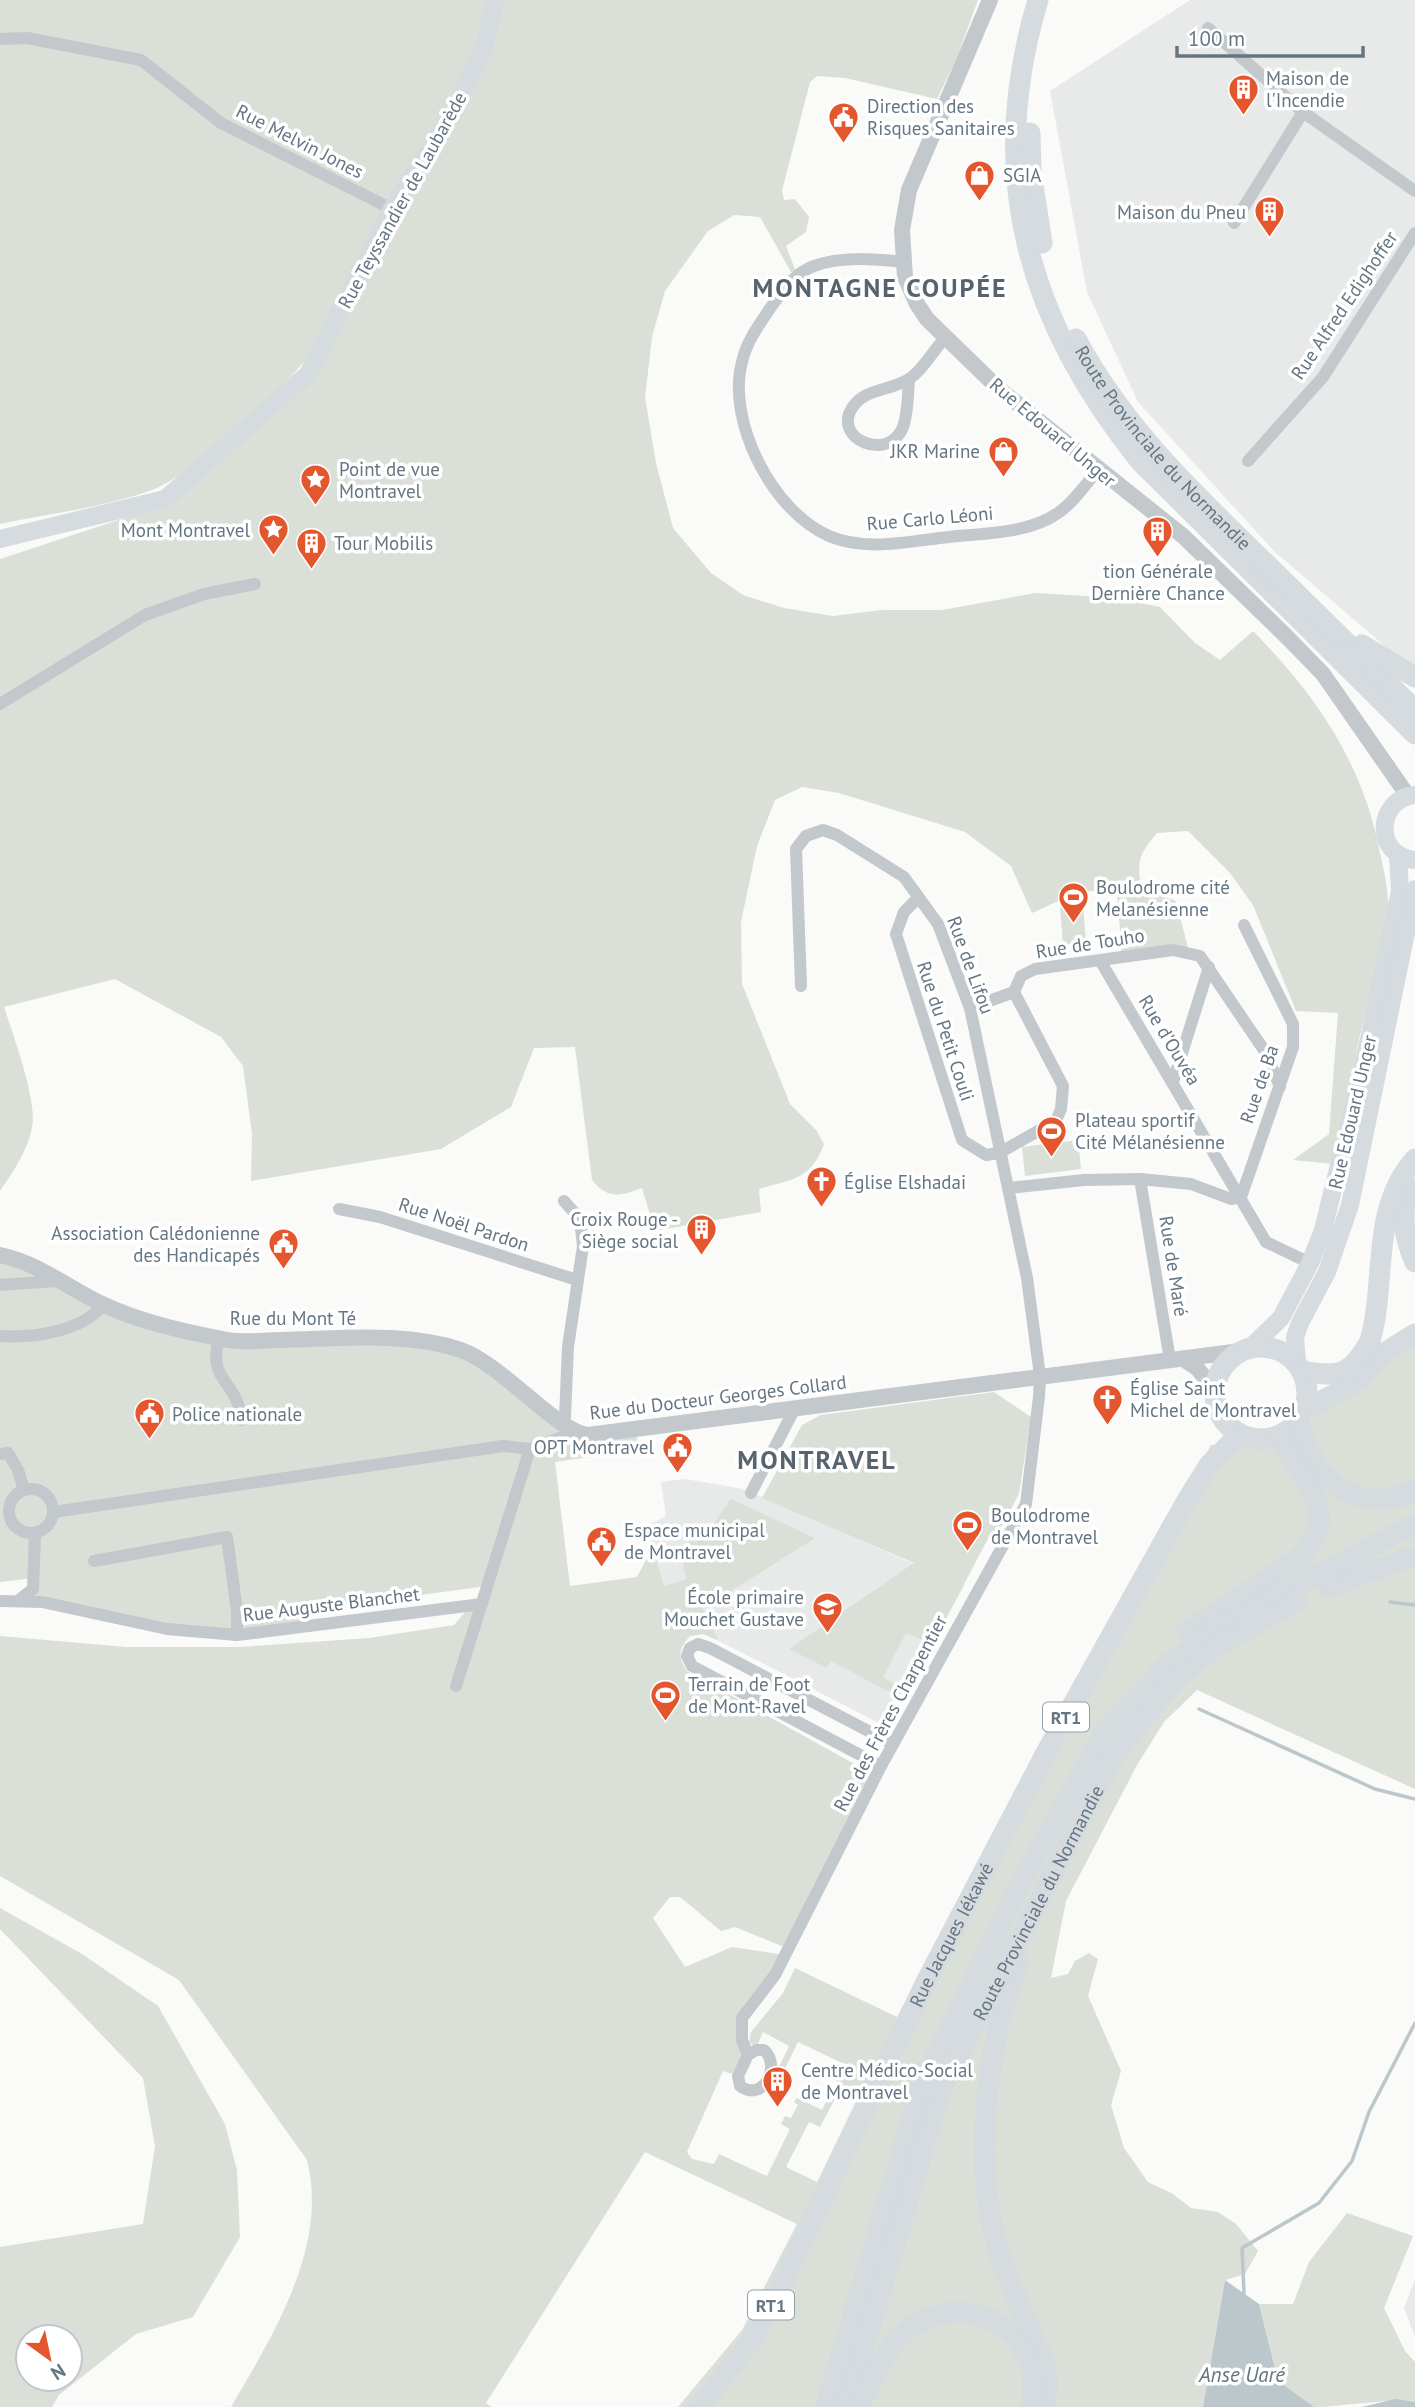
<svg xmlns="http://www.w3.org/2000/svg" width="1415" height="2407" font-family="'PT Sans',sans-serif">
<rect width="100%" height="100%" fill="#fafaf8"/>
<!-- built -->
<g fill="#e8e9e9">
<polygon points="1190,0 1415,0 1415,672 1275,552 1138,402 1087,292 1050,91"/>
<polygon points="685,1479 744,1489 964,1586 935,1639 927,1643 887,1718 877,1722 719,1641 688,1579 664,1586 647,1526 666,1516 661,1482"/>
<polygon points="1415,2279 1415,2337 1404,2308"/>
</g>
<!-- green -->
<g fill="#dadfd7" fill-rule="evenodd">
<path d="M 0,0 L 978,0 L 956,60 L 937,99 L 845,78 L 817,76 L 810,82 L 782,191 L 784,200 L 795,199 L 809,217 L 806,232 L 786,246 L 796,272 L 791,272 L 760,217 L 734,215 L 708,231 L 665,291 L 652,337 L 645,398 L 656,463 L 673,528 L 711,573 L 743,595 L 784,608 L 833,616 L 882,610 L 942,610 L 1036,593 L 1117,598 L 1160,607 L 1195,643 L 1220,660 L 1253,631 C 1316,695 1363,763 1380,853 C 1384,871 1389,892 1388,911 C 1387,948 1368,997 1360,1035 C 1354,1059 1354,1084 1350,1108 C 1346,1127 1339,1146 1334,1164 L 1293,1160 L 1329,1134 L 1338,1013 L 1296,1011 L 1253,905 L 1230,873 L 1188,831 L 1157,833 C 1139,855 1137,859 1141,888 L 1176,901 L 1189,952 L 1122,958 L 1117,892 L 1126,889 L 1078,892 L 1032,913 L 1011,866 L 965,832 L 839,793 L 802,787 L 775,800 L 757,846 L 741,922 L 742,984 L 790,1104 L 816,1130 L 824,1144 C 811,1180 792,1179 759,1189 L 761,1212 L 655,1231 L 642,1188 C 620,1196 608,1200 592,1180 L 575,1047 L 534,1048 L 511,1107 L 441,1149 L 251,1181 L 252,1134 L 243,1066 L 221,1037 L 115,979 L 4,1007 C 13,1035 38,1102 32,1128 C 27,1152 13,1172 0,1191 L 0,559 L 167,504 L 309,381 L 310,354 C 283,391 194,474 152,490 C 103,508 51,513 0,524 Z"/>
<polygon points="1083,904 1086,942 1063,945 1060,907"/>
<polygon points="1078,1140 1081,1169 1025,1176 1022,1147"/>
<path d="M 0,1255 L 57,1281 L 195,1334 L 388,1339 L 462,1351 L 567,1428 L 636,1431 L 639,1450 L 555,1462 L 570,1586 L 637,1577 L 653,1547 L 664,1586 L 687,1579 L 681,1558 L 695,1531 L 707,1533 L 731,1499 L 815,1538 L 703,1609 L 719,1641 L 703,1634 L 690,1636 C 679,1648 677,1657 687,1671 L 876,1776 L 789,1949 L 735,1927 L 721,1931 L 680,1897 L 670,1897 L 653,1918 L 685,1967 L 732,1947 L 785,1955 L 742,2018 L 746,2049 L 732,2074 L 723,2071 L 687,2152 L 692,2159 L 714,2164 L 719,2154 L 767,2176 L 790,2129 L 781,2124 L 785,2116 L 791,2118 L 798,2105 L 794,2102 L 797,2098 L 822,2110 L 831,2092 L 837,2095 L 820,2127 L 809,2122 L 786,2167 L 817,2182 L 860,2093 L 836,2082 L 844,2064 L 798,2042 L 774,2091 L 766,2094 L 789,2046 L 763,2032 L 757,2046 L 749,2043 L 751,2032 L 783,1993 L 795,1968 L 897,2017 L 1211,1445 L 1275,1447 L 1396,1354 L 1415,1344 L 1415,1789 L 1197,1690 L 1164,1722 L 1137,1765 L 1066,1901 L 1051,1978 L 1068,1974 L 1075,1961 L 1089,1953 L 1098,1959 L 1088,1996 L 1121,2071 L 1111,2105 L 1124,2148 L 1148,2182 L 1173,2194 L 1191,2208 L 1218,2212 L 1236,2224 L 1258,2251 L 1245,2274 L 1225,2280 L 1203,2407 L 678,2407 L 742,2330 L 797,2224 L 645,2152 L 486,2403 L 491,2407 L 231,2407 C 273,2335 329,2246 307,2160 L 179,1980 L 0,1876 L 0,1636 L 126,1647 L 241,1647 L 369,1638 L 454,1625 L 471,1605 L 482,1604 L 487,1586 L 309,1610 L 309,1627 L 237,1635 L 19,1600 L 33,1578 L 0,1582 Z"/>
<polygon points="994,1392 1031,1417 1019,1494 996,1537 990,1535 935,1639 927,1642 906,1633 883,1677 902,1689 899,1697 831,1661 827,1668 789,1649 914,1563 762,1498 802,1425 821,1415"/>
<path d="M 0,1908 L 82,1954 L 158,2006 L 225,2124 L 237,2170 L 240,2237 L 193,2317 L 136,2334 L 59,2395 L 52,2407 L 0,2407 L 0,2247 L 143,2224 L 155,2146 L 143,2078 L 0,1929 ZM 28,2337 L 70,2337 L 70,2379 L 28,2379 Z"/>
<path d="M 1347,2213 L 1413,2236 L 1384,2308 L 1405,2351 L 1415,2362 L 1415,2402 C 1386,2398 1340,2407 1314,2407 C 1302,2403 1288,2388 1278,2381 L 1259,2304 L 1293,2304 L 1309,2262 Z"/>
</g>
<!-- water -->
<g fill="#bbc7cb">
<polygon points="1225,2280 1259,2304 1278,2381 1314,2407 1203,2407"/>
<polygon points="1395,2399 1415,2402 1415,2407 1362,2407"/>
</g>
<g fill="none" stroke-linecap="round" stroke-linejoin="round">
<!-- stream -->
<g stroke="#bbc7cb" stroke-width="3.5">
<polyline points="1390,1602 1415,1605"/>
<polyline points="1199,1709 1375,1789 1415,1799"/>
<polyline points="1244,2293 1242,2248 1319,2203 1352,2161 1369,2112 1415,2023"/>
</g>
<!-- minor -->
<g stroke="#c3c8cc" stroke-width="12">
<polyline points="1208,28 1303,112 1415,191"/>
<polyline points="0,39 27,38 141,60 221,123 392,209"/>
<polyline points="1234,223 1303,112"/>
<path d="M 903,262 C 873,259 842,256 814,266 C 794,273 780,294 769,310 C 758,326 746,343 742,362 C 726,421 773,512 829,536 C 866,552 910,541 949,537 C 984,533 1028,534 1058,513 C 1073,503 1085,485 1097,471"/>
<path d="M 909,379 C 908,395 908,413 903,427 C 889,463 832,439 852,408 C 864,388 891,391 909,379 C 922,371 933,351 944,339"/>
<polyline points="1248,461 1323,377 1415,233"/>
<polyline points="0,704 145,615 204,594 255,584"/>
<polyline points="918,898 904,912 896,934 962,1140 986,1155 999,1153 1056,1121 1061,1109 1063,1086 1014,992"/>
<polyline points="1101,962 1266,1242 1310,1263"/>
<polyline points="970,1008 1014,992 1021,976 1035,969 1173,950 1200,956 1266,1053 1280,1087"/>
<polyline points="1173,1082 1209,967"/>
<polyline points="1140,1179 1170,1360"/>
<polyline points="1009,1188 1084,1180 1140,1179 1191,1184 1231,1199 1241,1197 1293,1047 1293,1024 1244,925"/>
<polyline points="339,1209 380,1217 577,1280"/>
<polyline points="0,1285 57,1281"/>
<path d="M 0,1336 C 33,1338 81,1332 103,1305"/>
<path d="M 219,1338 C 207,1382 236,1378 242,1420"/>
<polyline points="560,1422 565,1417 568,1347 583,1246 580,1219 564,1201"/>
<polyline points="0,1454 8,1453 18,1470 24,1490"/>
<circle cx="31" cy="1511" r="22"/>
<polyline points="751,1493 794,1410"/>
<polyline points="54,1512 503,1446 530,1449 575,1432"/>
<polyline points="94,1561 227,1537 237,1611 237,1635"/>
<polyline points="19,1600 33,1589 35,1533"/>
<polyline points="0,1601 42,1602 167,1629 237,1635 482,1604"/>
<polyline points="456,1686 530,1449"/>
<polyline points="881,1766 692,1666 687,1656 690,1648 698,1644 710,1648 893,1744"/>
<path d="M 748,2055 L 756,2050 L 764,2050 C 782,2066 763,2103 740,2086 L 738,2076 L 748,2055 L 742,2040 L 742,2018 L 775,1975 L 881,1766 L 1026,1504 L 1039,1397 L 1040,1376 L 1027,1278 L 970,1008 L 938,924 L 904,877 L 837,835 L 823,830 L 806,836 L 796,849 L 801,986"/>
</g>
<!-- tertiary -->
<g stroke="#c3c8cc" stroke-width="16">
<polyline points="990,0 909,190 902,230 905,277 917,304 927,319 999,389 1183,536 1288,638 1323,674 1408,796"/>
<path d="M 0,1255 C 36,1262 67,1287 100,1303 C 139,1322 186,1332 228,1340 C 245,1343 264,1340 281,1340 C 339,1339 405,1331 461,1350 C 503,1365 557,1432 588,1435 L 1241,1351"/>
<polyline points="1185,1360 1197,1368 1215,1390"/>
</g>
<!-- secondary -->
<g stroke="#d6dbdf" stroke-width="18">
<polyline points="0,539 165,499 308,374 392,209 453,112 485,45 495,0"/>
<path d="M 1415,795 C 1375,799 1374,857 1415,860"/>
<polyline points="1250,1348 1281,1318 1310,1263 1323,1230 1362,1072 1400,891 1398,855"/>
<polyline points="1297,1364 1295,1337 1300,1323 1327,1272 1350,1205 1415,889"/>
</g>
<!-- primary -->
<g stroke="#d6dbdf" stroke-width="21">
<circle cx="1261" cy="1393" r="46"/>
<polyline points="1303,1411 1359,1381 1383,1354 1415,1334"/>
<path id="s1" d="M 699,2407 L 753,2339 L 773,2302 L 927,1980 L 1047,1751 L 1186,1502 L 1209,1465 L 1240,1434"/>
</g>
<!-- trunk -->
<g stroke="#d6dbdf" stroke-width="21">
<path d="M 1038,0 C 985,176 1028,321 1140,461 L 1415,734"/>
<polyline points="1030,133 1031,172 1042,243"/>
<path id="s2" d="M 1076,339 C 1122,425 1190,490 1259,557 C 1311,608 1363,659 1415,710"/>
<polyline points="1362,645 1415,677"/>
<path d="M 1409,1188 C 1400,1215 1404,1237 1415,1262"/>
<path d="M 1302,1371 C 1339,1378 1351,1375 1370,1341 C 1387,1282 1370,1209 1415,1159"/>
<path d="M 1298,1420 C 1311,1477 1355,1519 1415,1490"/>
<polyline points="1327,1587 1415,1556"/>
<path d="M 1187,1631 L 1299,1558 C 1348,1507 1295,1478 1279,1435"/>
<path d="M 1018,1962 C 985,2049 971,2172 1002,2262 C 1014,2298 1033,2331 1045,2366 L 1048,2384 L 1044,2407"/>
<polyline points="826,2407 922,2084 1021,1883 1105,1731 1170,1663 1217,1627 1415,1524"/>
<path id="s3" d="M 846,2407 L 941,2090 L 1115,1754 L 1175,1680 L 1213,1649 L 1296,1601"/>
<path d="M 859,2407 C 872,2382 884,2347 907,2330 C 948,2299 1007,2309 1028,2359 C 1035,2374 1033,2391 1032,2407"/>
</g>
</g>
<!-- icons -->
<defs>
<symbol id="building-pin" viewBox="-11 -11 22 30"><path d="M0 17L-7.5 6A9.5 9.5 0 1 1 7.5 6Z" fill="#e4572e" stroke="#fff"/><path d="M-4-6H4V6H1V3H-1V6H-4ZM-2.5-4.3h1.7v1.8h-1.7ZM.8-4.3h1.7v1.8H.8ZM-2.5-1h1.7V.8h-1.7ZM.8-1h1.7V.8H.8Z" fill="#fff"/></symbol>
<symbol id="civic-pin" viewBox="-11 -11 22 30"><path d="M0 17L-7.5 6A9.5 9.5 0 1 1 7.5 6Z" fill="#e4572e" stroke="#fff"/><path d="M-.6-6.5H3V-4.5H.6V-3L4-1V1h2V6H-6V1h2V-1L-.6-3ZM-1.2 2.5V6h2.4V2.5Z" fill="#fff"/></symbol>
<symbol id="shop-pin" viewBox="-11 -11 22 30"><path d="M0 17L-7.5 6A9.5 9.5 0 1 1 7.5 6Z" fill="#e4572e" stroke="#fff"/><path d="M-5-2.5h2.3a2.7 3.5 0 0 1 5.4 0H5L5.5 6h-11ZM-1.5-2.5h3a1.5 2.3 0 0 0-3 0Z" fill="#fff"/></symbol>
<symbol id="sight-pin" viewBox="-11 -11 22 30"><path d="M0 17L-7.5 6A9.5 9.5 0 1 1 7.5 6Z" fill="#e4572e" stroke="#fff"/><path d="M0-6L1.8-2.2L6-1.7L2.9 1.2L3.7 5.4L0 3.3L-3.7 5.4L-2.9 1.2L-6-1.7L-1.8-2.2Z" fill="#fff"/></symbol>
<symbol id="stadium-pin" viewBox="-11 -11 22 30"><path d="M0 17L-7.5 6A9.5 9.5 0 1 1 7.5 6Z" fill="#e4572e" stroke="#fff"/><path d="M0-5a6.5 5 0 1 0 0 10a6.5 5 0 1 0 0-10ZM-3.5-1.8h7v3.6h-7Z" fill="#fff"/></symbol>
<symbol id="church-pin" viewBox="-11 -11 22 30"><path d="M0 17L-7.5 6A9.5 9.5 0 1 1 7.5 6Z" fill="#e4572e" stroke="#fff"/><path d="M-1.2-6h2.4v3.5h3.3v2.4h-3.3V6h-2.4V-.1h-3.3v-2.4h3.3Z" fill="#fff"/></symbol>
<symbol id="school-pin" viewBox="-11 -11 22 30"><path d="M0 17L-7.5 6A9.5 9.5 0 1 1 7.5 6Z" fill="#e4572e" stroke="#fff"/><path d="M0-5L7-2L0 1L-7-2ZM-4 1L0 2.5L4 1V4Q0 6-4 4Z" fill="#fff"/></symbol>
</defs>
<g fill-rule="evenodd">
<use href="#building-pin" x="1226" y="72" width="35" height="47"/>
<use href="#civic-pin" x="826" y="100" width="35" height="47"/>
<use href="#shop-pin" x="962" y="158" width="35" height="47"/>
<use href="#building-pin" x="1252" y="194" width="35" height="47"/>
<use href="#shop-pin" x="986" y="434" width="35" height="47"/>
<use href="#sight-pin" x="298" y="462" width="35" height="47"/>
<use href="#sight-pin" x="256" y="512" width="35" height="47"/>
<use href="#building-pin" x="1140" y="514" width="35" height="47"/>
<use href="#building-pin" x="294" y="526" width="35" height="47"/>
<use href="#stadium-pin" x="1056" y="880" width="35" height="47"/>
<use href="#stadium-pin" x="1034" y="1114" width="35" height="47"/>
<use href="#church-pin" x="804" y="1164" width="35" height="47"/>
<use href="#building-pin" x="684" y="1212" width="35" height="47"/>
<use href="#civic-pin" x="266" y="1226" width="35" height="47"/>
<use href="#church-pin" x="1090" y="1382" width="35" height="47"/>
<use href="#civic-pin" x="132" y="1396" width="35" height="47"/>
<use href="#civic-pin" x="660" y="1430" width="35" height="47"/>
<use href="#stadium-pin" x="950" y="1508" width="35" height="47"/>
<use href="#civic-pin" x="584" y="1524" width="35" height="47"/>
<use href="#school-pin" x="810" y="1590" width="35" height="47"/>
<use href="#stadium-pin" x="648" y="1678" width="35" height="47"/>
<use href="#building-pin" x="760" y="2064" width="35" height="47"/>
</g>
<g text-anchor="middle" dominant-baseline="central" stroke-width="7" stroke-linejoin="round" paint-order="stroke">
<!-- shield labels -->
<g fill="#fff" stroke="#939fa8" stroke-width="2">
<rect x="1043" y="1702.5" width="46" height="29" rx="5"/>
<rect x="748" y="2290.5" width="46" height="29" rx="5"/>
</g>
<g font-size="18" font-weight="bold" fill="#657683">
<text x="1066" y="1717">RT1</text>
<text x="771" y="2305">RT1</text>
</g>
<!-- poi labels -->
<g font-size="19" fill="#657683" stroke="#fff" text-anchor="start">
<text x="1266" y="78">Maison de<tspan x="1266" dy="22">l'Incendie</tspan></text>
<text x="867" y="106">Direction des<tspan x="867" dy="22">Risques Sanitaires</tspan></text>
<text x="1003" y="175">SGIA</text>
<text x="1246" y="212" text-anchor="end">Maison du Pneu</text>
<text x="980" y="451" text-anchor="end">JKR Marine</text>
<text x="339" y="469">Point de vue<tspan x="339" dy="22">Montravel</tspan></text>
<text x="250" y="530" text-anchor="end">Mont Montravel</text>
<text x="334" y="543">Tour Mobilis</text>
<text x="1158" y="571" text-anchor="middle">tion Générale<tspan x="1158" dy="22">Dernière Chance</tspan></text>
<text x="1096" y="887">Boulodrome cité<tspan x="1096" dy="22">Melanésienne</tspan></text>
<text x="1075" y="1120">Plateau sportif<tspan x="1075" dy="22">Cité Mélanésienne</tspan></text>
<text x="844" y="1182">Église Elshadai</text>
<text x="678" y="1219" text-anchor="end">Croix Rouge -<tspan x="678" dy="22">Siège social</tspan></text>
<text x="260" y="1233" text-anchor="end">Association Calédonienne<tspan x="260" dy="22">des Handicapés</tspan></text>
<text x="1130" y="1388">Église Saint<tspan x="1130" dy="22">Michel de Montravel</tspan></text>
<text x="172" y="1414">Police nationale</text>
<text x="654" y="1447" text-anchor="end">OPT Montravel</text>
<text x="991" y="1515">Boulodrome<tspan x="991" dy="22">de Montravel</tspan></text>
<text x="624" y="1530">Espace municipal<tspan x="624" dy="22">de Montravel</tspan></text>
<text x="804" y="1597" text-anchor="end">École primaire<tspan x="804" dy="22">Mouchet Gustave</tspan></text>
<text x="688" y="1684">Terrain de Foot<tspan x="688" dy="22">de Mont-Ravel</tspan></text>
<text x="801" y="2070">Centre Médico-Social<tspan x="801" dy="22">de Montravel</tspan></text>
</g>
<!-- street labels -->
<g font-size="19" fill="#657683" stroke="#fff">
<text transform="translate(300 141) rotate(27)">Rue Melvin Jones</text>
<text transform="translate(402 200) rotate(-61)">Rue Teyssandier de Laubarède</text>
<text transform="translate(1344 305) rotate(-56)">Rue Alfred Edighoffer</text>
<text transform="translate(1053 432) rotate(40)">Rue Edouard Unger</text>
<text stroke="none"><textPath href="#s2" startOffset="140">Route Provinciale du Normandie</textPath></text>
<text transform="translate(930 518) rotate(-5)">Rue Carlo Léoni</text>
<text transform="translate(1090 943) rotate(-9)">Rue de Touho</text>
<text transform="translate(971 965) rotate(70)">Rue de Lifou</text>
<text transform="translate(946 1031) rotate(72)">Rue du Petit Couli</text>
<text transform="translate(1170 1040) rotate(59)">Rue d'Ouvéa</text>
<text transform="translate(1259 1084) rotate(-71)">Rue de Ba</text>
<text transform="translate(1352 1112) rotate(-77)">Rue Edouard Unger</text>
<text transform="translate(464 1224) rotate(18)">Rue Noël Pardon</text>
<text transform="translate(1174 1266) rotate(81)">Rue de Maré</text>
<text x="293" y="1318">Rue du Mont Té</text>
<text transform="translate(718 1397) rotate(-7)">Rue du Docteur Georges Collard</text>
<text transform="translate(331 1604) rotate(-7)">Rue Auguste Blanchet</text>
<text transform="translate(890 1713) rotate(-62)">Rue des Frères Charpentier</text>
<text stroke="none"><textPath href="#s3" startOffset="542">Route Provinciale du Normandie</textPath></text>
<text stroke="none"><textPath href="#s1" startOffset="537">Rue Jacques Iékawé</textPath></text>
</g>
<!-- water labels -->
<g font-size="21" font-style="italic" fill="#60757c" stroke="#fff">
<text x="1242" y="2374">Anse Uaré</text>
</g>
<!-- district labels -->
<g font-size="26" font-weight="bold" letter-spacing="2" fill="#57646e" stroke="#fff">
<text x="880" y="287">MONTAGNE COUPÉE</text>
<text x="817" y="1459">MONTRAVEL</text>
</g>
</g>
<!-- north arrow -->
<g transform="translate(49 2358) rotate(147)"><circle r="33" fill="#ffffff" stroke="#c1c8cd" stroke-width="2"/>
<path d="M0-5L12 26L0 18L-12 26Z" fill="#e4572e"/>
<text y="-10" font-size="19" font-weight="bold" text-anchor="middle" fill="#657683">N</text>
</g>
<!-- scale -->
<path d="M1177 46v10h186v-10" fill="none" stroke="#657683" stroke-width="3.5"/>
<text x="1188" y="46" font-size="21" fill="#657683" stroke="#ffffff" stroke-width="5" paint-order="stroke">100 m</text>
</svg>
